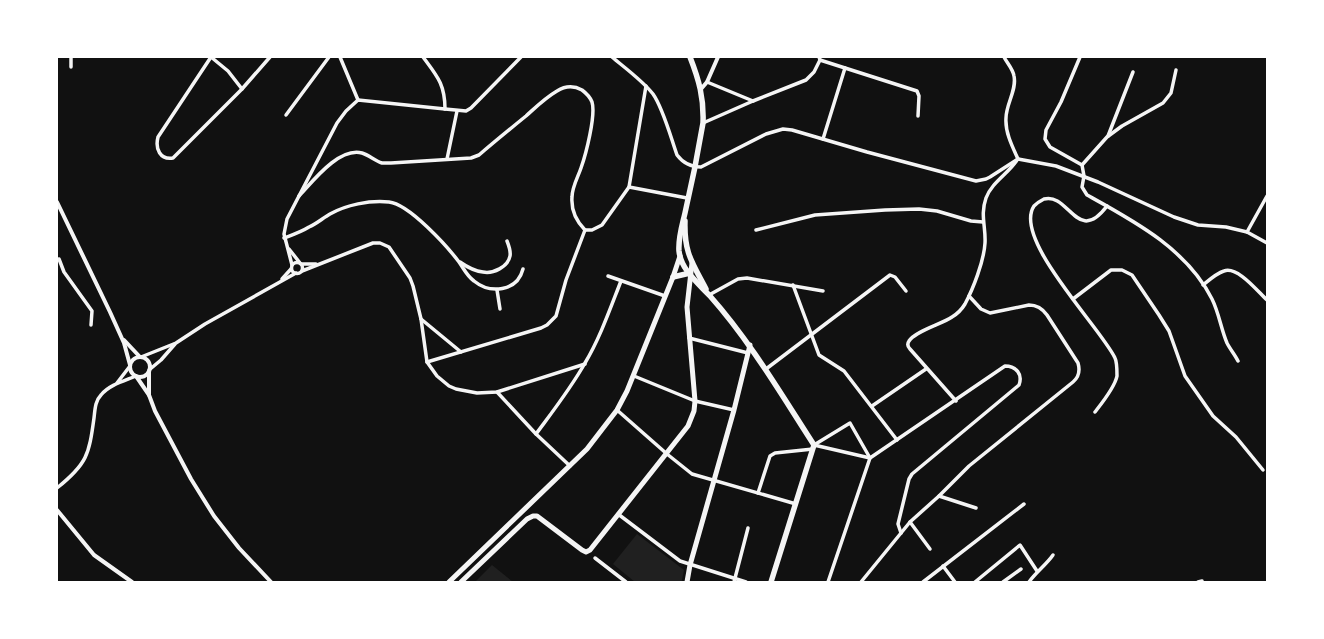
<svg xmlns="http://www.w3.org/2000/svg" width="1324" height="639" font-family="'DejaVu Sans',sans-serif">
<rect width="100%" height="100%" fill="#111"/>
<!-- green -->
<g fill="#202020">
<polygon points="637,534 684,570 682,580 681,582 635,582 613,564"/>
<polygon points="492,565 513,582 475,582"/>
</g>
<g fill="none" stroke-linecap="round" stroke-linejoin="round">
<!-- minor -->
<g stroke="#f5f5f5" stroke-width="3.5">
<path d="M 211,57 L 158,137 C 155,149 160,160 173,158 L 242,89 L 270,57"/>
<polyline points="211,57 228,71 242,89"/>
<polyline points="340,57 358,100"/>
<path d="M 612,57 C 625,68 643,81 653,94 C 663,108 671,138 677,155 C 683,163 690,167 701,167 L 766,134 L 783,129 L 792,130 L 867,152 L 976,181 L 986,179 L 990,177 L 1018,159"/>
<path d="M 1004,57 C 1007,63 1013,69 1014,76 C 1017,90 1006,104 1006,118 C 1005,132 1012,146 1018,159"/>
<path d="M 1080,57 L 1061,102 L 1046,130 L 1045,139 L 1050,147 L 1082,165 L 1084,176 L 1082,187 L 1087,195 C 1134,221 1187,249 1212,299 C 1219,313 1221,329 1227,343 C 1230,349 1235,355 1238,361"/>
<polyline points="820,60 917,91 919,96 918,116"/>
<polyline points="71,67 71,57"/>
<polyline points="707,82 753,101"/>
<polyline points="445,109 466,111 471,108 521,57"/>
<polyline points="286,115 329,57"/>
<polyline points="703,123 753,101 806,80 814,72 820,60 819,57"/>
<polyline points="1108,136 1133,72"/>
<polyline points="823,139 845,68"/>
<polyline points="447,159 457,111"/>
<polyline points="1018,159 1056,166 1098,182 1174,217 1198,225 1226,227 1247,232 1267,243"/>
<polyline points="1082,165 1107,137 1122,126 1163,103 1171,93 1176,70"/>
<polyline points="629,187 646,86"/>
<path d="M 299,196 C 313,181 339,147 362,153 C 369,155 375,161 382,163 C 385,163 388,163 391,163 L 471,158 L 479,155 C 494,142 510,129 526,116 C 536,107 545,98 557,91 C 565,86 573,85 582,90 C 586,93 590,97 592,102 C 596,115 586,154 581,168 C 578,177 572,187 572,197 C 571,210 576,221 585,230 L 592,230 L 602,225 L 629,187 L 687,198"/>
<polyline points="756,230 815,215 885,210 919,209 937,211 971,221 983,222"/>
<polyline points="1247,232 1267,196"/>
<path d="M 284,238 C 292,235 301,232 309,227 C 316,224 323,218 330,214 C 346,205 369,200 389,202 C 409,204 447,246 459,262 C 464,269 467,276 474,281 C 490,294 517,292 523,269"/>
<polyline points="289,249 300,263"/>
<polyline points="59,259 64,272 92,311 91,325"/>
<path d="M 460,262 C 467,267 474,271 483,272 C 493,274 508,267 510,256 C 511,251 509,246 507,241"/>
<circle cx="297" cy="268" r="5.5"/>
<polyline points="301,264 316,264"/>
<path d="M 292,265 L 284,234 L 287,219 L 337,123 L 346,111 L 358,100 L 445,109 C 445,84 437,76 423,57"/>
<polyline points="302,271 373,243 380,243 389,247 410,278 413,286 421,319 427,362 437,376 449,386 456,389 477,393 497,392 585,364"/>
<polyline points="608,276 665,296"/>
<polyline points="282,279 291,269"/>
<polyline points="793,285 819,355 844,371 897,440"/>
<path d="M 1203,285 C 1209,280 1217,273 1224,271 C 1238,266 1258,292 1267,300"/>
<polyline points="497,290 500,309"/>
<polyline points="709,295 738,279 747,278 823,291"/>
<polyline points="1073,299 1111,270 1122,270 1132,275 1159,315 1169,331 1185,376 1213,416 1236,437 1263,470"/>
<polyline points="421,319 461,352"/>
<polyline points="689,338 748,353"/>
<polyline points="141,357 176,343 205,324 296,273"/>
<polyline points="427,362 541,328 547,325 556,316 566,280 585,230"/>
<polyline points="766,369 890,275 895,277 906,291"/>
<polyline points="149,370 161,360 175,344"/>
<polyline points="634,376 695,401 734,410"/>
<polyline points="117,383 130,366"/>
<polyline points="497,392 536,434 570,466"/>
<path d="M 956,401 L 910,349 C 908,347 907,344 909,341 C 915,331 942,324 952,317 C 957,314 962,309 965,304 C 973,289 984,261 985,243 C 986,227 980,215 986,198 C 992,182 1008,174 1017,160"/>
<polyline points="872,406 926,369"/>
<polyline points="617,410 667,454 692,474 796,504"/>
<path d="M 1095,412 C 1102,403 1115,387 1117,376 C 1117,371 1117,362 1115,358 C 1101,328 1012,239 1034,206 C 1037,203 1040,201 1044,199 C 1069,192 1077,246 1107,206"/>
<path d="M 536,434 C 553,411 571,388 585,363 C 600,338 610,309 621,281"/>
<path d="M 814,445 L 870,458 L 1005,366 C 1016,366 1023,374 1019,385 L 912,474 L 909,479 L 898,524 L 901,533"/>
<polyline points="814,445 850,423 870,458 828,582"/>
<path d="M 57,488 C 87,464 89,455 94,418 C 95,410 95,401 101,395 C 109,385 124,381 136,376"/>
<polyline points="758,493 770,456 775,453 813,449"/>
<polyline points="939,496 976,508"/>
<polyline points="618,514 680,561 746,582"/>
<polyline points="910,522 930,549"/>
<polyline points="595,558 626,582"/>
<polyline points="943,566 955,582"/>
<polyline points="734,582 748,528"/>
<path d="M 861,582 L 910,522 L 939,496 L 969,466 L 1073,382 C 1079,377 1080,370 1078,363 L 1047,315 C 1042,308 1037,305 1029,305 L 990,313 L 981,309 L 969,296"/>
<polyline points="923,582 1024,504"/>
<polyline points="975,582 1020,545 1037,571"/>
<polyline points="1003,582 1021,569"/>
<path d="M 1029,582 C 1036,572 1046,565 1053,555"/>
<polyline points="1198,582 1202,581"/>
</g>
<!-- tertiary -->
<g stroke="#f5f5f5" stroke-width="4">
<polyline points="701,89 707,82 718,57"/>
<polyline points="57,202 110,312 124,343 130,365"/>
<polyline points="124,340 140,357"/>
<circle cx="140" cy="367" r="10"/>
<polyline points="149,372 149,395"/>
<polyline points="136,376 149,395 155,411 191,479 214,516 239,548 271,582"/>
<polyline points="57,510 94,555 132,582"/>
</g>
<!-- secondary -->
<g stroke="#f5f5f5" stroke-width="5">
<polyline points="449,582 587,449 617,410 627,391 673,277 680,256"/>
<polyline points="461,582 527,519 533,516 537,516 582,550 586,552 590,550 688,426 694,411 695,401 687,307 692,263"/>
<polyline points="687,582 690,565 734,410 750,345"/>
</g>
<!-- primary -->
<g stroke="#f5f5f5" stroke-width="5.5">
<path d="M 690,57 C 699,80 704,98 703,123 C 698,153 692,183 685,213 C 682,226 678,238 679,251 C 681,270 698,283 710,296 C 750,341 781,394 814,445 L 771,582"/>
<path d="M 685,221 C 684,253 692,262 706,289"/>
<polyline points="673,277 690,273"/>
</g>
</g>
<!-- border -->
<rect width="1324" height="639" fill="none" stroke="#ffffff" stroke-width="116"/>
</svg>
